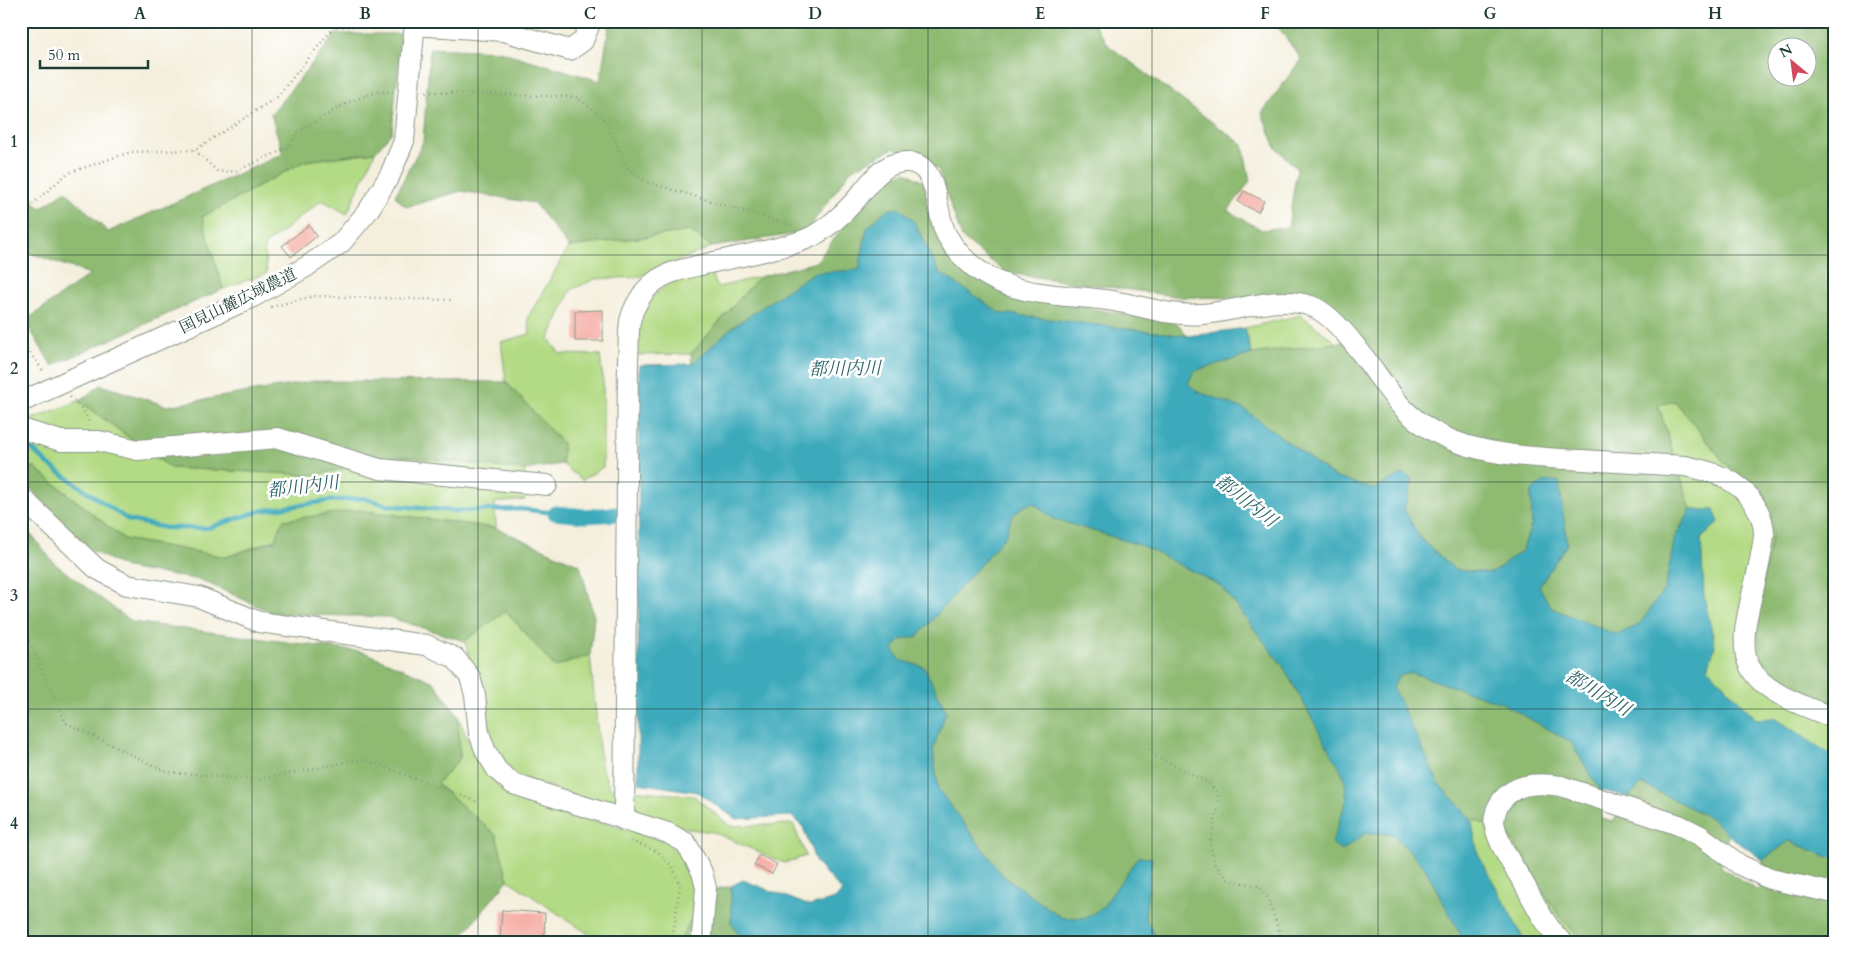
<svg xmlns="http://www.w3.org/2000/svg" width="1855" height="964" font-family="Cardo,'Noto Serif JP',serif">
<rect width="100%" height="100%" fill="#fff"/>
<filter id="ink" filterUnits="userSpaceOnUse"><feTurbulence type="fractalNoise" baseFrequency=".02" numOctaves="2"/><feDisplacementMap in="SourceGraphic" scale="10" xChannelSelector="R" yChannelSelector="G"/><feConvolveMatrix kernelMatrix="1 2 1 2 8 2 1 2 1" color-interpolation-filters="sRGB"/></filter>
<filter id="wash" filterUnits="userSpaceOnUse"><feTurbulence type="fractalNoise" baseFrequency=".0096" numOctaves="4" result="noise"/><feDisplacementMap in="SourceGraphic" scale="20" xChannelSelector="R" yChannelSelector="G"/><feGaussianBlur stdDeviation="1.12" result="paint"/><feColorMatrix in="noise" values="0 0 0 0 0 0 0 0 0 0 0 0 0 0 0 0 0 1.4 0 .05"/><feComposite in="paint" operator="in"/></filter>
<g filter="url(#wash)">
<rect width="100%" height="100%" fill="#f4efdd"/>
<!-- green -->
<g fill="#b3da84" stroke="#698c5c">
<polygon points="375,152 347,214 322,200 264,246 267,273 223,289 202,217 305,161"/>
<polygon points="691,231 712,247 639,277 595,279 571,290 549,339 560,354 600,355 603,381 603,467 582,480 562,464 563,444 506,382 501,342 530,334 528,317 569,247"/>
<polygon points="710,271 718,287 759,277 691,354 636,355 640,309 667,284"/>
<polygon points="1301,315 1337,343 1252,354 1245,328"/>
<polygon points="79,401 171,468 314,475 403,456 525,470 525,500 495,503 496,528 358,510 226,557 124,539 34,467 21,467 21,423"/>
<polygon points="1675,401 1724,462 1762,494 1772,533 1794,688 1834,703 1834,757 1756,719 1708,668 1715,646 1704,597 1701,539 1714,510 1691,510 1658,404"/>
<polygon points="506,611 555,667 590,655 601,766 610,788 694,796 730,826 793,824 806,856 784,863 713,832 690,829 575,796 515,775 493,746 485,710 465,641"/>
<polygon points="458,716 475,758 505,794 663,840 691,862 707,891 678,943 602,943 508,880 496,835 437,784 460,758"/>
<polygon points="1471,819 1506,832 1561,919 1585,943 1526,943 1478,854"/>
</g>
<!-- forest -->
<g fill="#8eba72" stroke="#567c53" fill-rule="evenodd">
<path d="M 610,21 L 1092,21 L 1109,46 L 1243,145 L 1250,181 L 1228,211 L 1262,230 L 1288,227 L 1297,169 L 1276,148 L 1262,113 L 1301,59 L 1274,21 L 1834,21 L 1834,703 L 1794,688 L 1762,661 L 1755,623 L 1772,533 L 1762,494 L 1724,462 L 1675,401 L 1658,405 L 1691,510 L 1675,537 L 1665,588 L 1639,625 L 1617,635 L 1551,608 L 1539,586 L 1567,544 L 1531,492 L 1532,524 L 1522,551 L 1492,573 L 1455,570 L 1419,537 L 1404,509 L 1413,480 L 1403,474 L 1373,489 L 1334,477 L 1244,409 L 1196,391 L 1188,383 L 1194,371 L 1252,354 L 1358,340 L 1316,299 L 1182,297 L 1006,273 L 962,238 L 938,169 L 894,148 L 851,170 L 806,232 L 712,247 L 690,231 L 569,247 L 534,203 L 461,191 L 406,207 L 395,196 L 423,142 L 430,48 L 499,51 L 600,81 ZM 1778,48 L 1808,48 L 1808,78 L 1778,78 Z"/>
<polygon points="336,34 401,34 392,132 375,152 305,161 202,217 223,289 52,366 25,321 90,274 21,250 21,188 41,208 66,191 108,232 283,154 271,114"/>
<polygon points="906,172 923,182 936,230 958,267 1018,297 1176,322 1188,336 1000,313 939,272 913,220 867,228 859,270 813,273 730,329 692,364 691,354 759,277 816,262 880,181"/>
<polygon points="314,381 506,382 563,444 562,464 525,470 403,456 314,475 171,468 79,401 101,385 167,406"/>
<polygon points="21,467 34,467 124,539 226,557 275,541 283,520 358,510 496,528 580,565 594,617 590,655 555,667 506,611 465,641 388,617 275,614 201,580 126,568 91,550 21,479"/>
<path d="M 1033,503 L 1054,519 L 1143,546 L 1221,586 L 1283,666 L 1344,776 L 1347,799 L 1333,843 L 1341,851 L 1366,833 L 1393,834 L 1425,868 L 1465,943 L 1158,943 L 1145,917 L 1151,858 L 1138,857 L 1103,907 L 1086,918 L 1062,918 L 1003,876 L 938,789 L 933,750 L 946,711 L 924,667 L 900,660 L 893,649 L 900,640 L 918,636 L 1007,534 C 1008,519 1018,506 1033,503 Z"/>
<polygon points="21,523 55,564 132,622 364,652 434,682 458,716 460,758 437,784 496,835 508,880 456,943 21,943"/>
<polygon points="1412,673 1502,703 1571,742 1600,790 1602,819 1613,822 1628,797 1642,784 1706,813 1728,835 1721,867 1758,891 1763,860 1789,841 1834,859 1834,943 1585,943 1561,919 1507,832 1471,819 1439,784 1392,687 1398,676"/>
<polygon points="731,886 731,922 744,943 678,943 707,891"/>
</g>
<!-- water -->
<path fill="#3daabc" stroke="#2e7478" d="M 899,208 L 913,220 L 939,272 L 1000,313 L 1188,336 L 1245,328 L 1252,354 L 1194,371 L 1188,383 L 1196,391 L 1244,409 L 1334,477 L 1373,489 L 1403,474 L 1413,480 L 1404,509 L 1419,537 L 1455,570 L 1492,573 L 1522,551 L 1532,524 L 1531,492 L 1543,482 L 1559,481 L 1567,544 L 1539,586 L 1551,608 L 1617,635 L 1639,625 L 1665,588 L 1675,537 L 1691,510 L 1714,510 L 1719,522 L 1701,539 L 1704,597 L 1715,646 L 1708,668 L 1756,719 L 1775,718 L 1834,757 L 1834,859 L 1789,841 L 1763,860 L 1728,835 L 1711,818 L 1642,784 L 1628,797 L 1600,790 L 1571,742 L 1502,703 L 1412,673 L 1398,676 L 1393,688 L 1439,784 L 1471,819 L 1478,854 L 1526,943 L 1465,943 L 1425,868 L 1393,834 L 1366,833 L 1341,851 L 1332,843 L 1347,799 L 1344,776 L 1283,666 L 1221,586 L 1143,546 L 1054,519 L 1033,503 C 1018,506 1008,519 1007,534 L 918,636 L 900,640 L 893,649 L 900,660 L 924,667 L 946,711 L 933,750 L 938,789 L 1003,876 L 1062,918 L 1086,918 L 1103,907 L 1138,857 L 1152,858 L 1145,917 L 1158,943 L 744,943 L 731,922 L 731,886 L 743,880 L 810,906 L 835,899 L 842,891 L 816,863 L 803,827 L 791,816 L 736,819 L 697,792 L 638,783 L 639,365 L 692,364 L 730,329 L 813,273 L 859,270 L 867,228 L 886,210 Z"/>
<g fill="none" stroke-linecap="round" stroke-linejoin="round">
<!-- stream -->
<polyline stroke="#3daabc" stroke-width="4.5" points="21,439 49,465 128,520 166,528 208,528 260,511 327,501 364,498 387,505 455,511 521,509 555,513"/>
<!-- canal -->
<polyline stroke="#3daabc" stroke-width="15" points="555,513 584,516 619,514"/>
</g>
<g id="blocks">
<!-- building -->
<g fill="#f5afa6">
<polygon points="1244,191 1264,201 1258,212 1238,202"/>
<polygon points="309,225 317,236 291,257 282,246"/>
<polygon points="603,310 603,341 575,341 575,311"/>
<polygon points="759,855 777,864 772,874 754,865"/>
<polygon points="502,910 545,913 544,939 500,937"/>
</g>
</g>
</g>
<g filter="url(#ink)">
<use href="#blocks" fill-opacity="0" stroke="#8a9688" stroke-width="1"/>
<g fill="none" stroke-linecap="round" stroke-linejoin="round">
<defs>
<g id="minor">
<polyline points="414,25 503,31 570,50 583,41 591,21"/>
<polyline points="76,377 253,297 306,267 341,243 368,211 390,175 404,141 415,21"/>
<polyline points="21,431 25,430 61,441 99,441 138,450 278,438 380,469 547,485"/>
<polyline points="21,497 97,569 127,585 199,597 259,622 426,645 455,658 470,677 475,695 479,733 486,752 497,770 513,784 668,833 686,843 702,872 706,888 702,934 703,943"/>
<path d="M 624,820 L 628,360 C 629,348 628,334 630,321 C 633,308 642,292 653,283 C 666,272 684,269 701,265 C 722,260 743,256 764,251 C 780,247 798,244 813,236 C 827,228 842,215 853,203 C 868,187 881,161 907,162 C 941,164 934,213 947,236 C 959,257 977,272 999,282 C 1035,297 1076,295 1113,301 C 1143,306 1172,317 1202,314 C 1236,312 1278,294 1311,306 C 1342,317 1378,380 1401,406 C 1448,456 1518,456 1582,460 C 1616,462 1650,464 1685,466 C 1714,472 1738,478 1755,505 C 1760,513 1764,524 1764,534 C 1762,559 1754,584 1749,608 C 1745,625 1741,648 1749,665 C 1761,693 1807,707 1834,718"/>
<path d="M 1563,943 C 1545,926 1535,903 1523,882 C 1512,864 1500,847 1495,827 C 1493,821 1495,814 1497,808 C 1510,783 1535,782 1561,786 L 1679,825 L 1701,836 L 1740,865 L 1770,879 L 1834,893"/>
</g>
</defs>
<!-- minor casing -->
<use href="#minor" stroke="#8a9688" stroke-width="22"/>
<!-- path -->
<g stroke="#8a9688" stroke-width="2.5" stroke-dasharray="1 4" stroke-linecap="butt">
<polyline points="324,21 334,27 398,25"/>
<polyline points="426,92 577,97 606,121 626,166 644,181 793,226"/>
<polyline points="195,150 218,172 236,171 287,148 297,132 349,102 376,92 393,92"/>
<polyline points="21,214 68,173 131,152 195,150 277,97 334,27"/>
<polyline points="271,307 313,296 452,300"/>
<polyline points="21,341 44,372"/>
<polyline points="70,397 83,410 90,424"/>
<polyline points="21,623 66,723 167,772 257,780 363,759 478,802"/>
<polyline points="1149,749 1155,756 1209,783 1218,794 1219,804 1210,844 1215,864 1228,879 1260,887 1268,898 1283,943"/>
<polyline points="631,841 658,852 672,866 680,885 672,943"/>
</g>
<!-- minor -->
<use href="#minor" stroke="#fff" stroke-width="20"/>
<defs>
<polyline id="minor-bridge" points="21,402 76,377"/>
</defs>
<!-- minor-bridge casing -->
<use href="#minor-bridge" stroke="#8a9688" stroke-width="22" stroke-linecap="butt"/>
<!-- minor-bridge -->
<use href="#minor-bridge" stroke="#fff" stroke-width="20"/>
</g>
</g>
<!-- grid -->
<path fill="none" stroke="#1f3d34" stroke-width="1" stroke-opacity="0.55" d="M 252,21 L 252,943M 478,21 L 478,943M 702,21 L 702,943M 928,21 L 928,943M 1152,21 L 1152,943M 1378,21 L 1378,943M 1602,21 L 1602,943M 21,255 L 1834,255M 21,482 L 1834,482M 21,709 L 1834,709"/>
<g text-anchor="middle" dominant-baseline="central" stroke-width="5" stroke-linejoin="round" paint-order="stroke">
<!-- street labels -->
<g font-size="16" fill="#1f3d34" stroke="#fff">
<text transform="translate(238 301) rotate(-26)">国見山麓広域農道</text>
</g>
<!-- water labels -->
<g font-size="18" font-style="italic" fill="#2a6364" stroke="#fff">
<text transform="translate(845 369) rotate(-1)">都川内川</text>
<text transform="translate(303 487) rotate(-7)">都川内川</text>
<text transform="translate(1246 501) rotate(38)">都川内川</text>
<text transform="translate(1598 693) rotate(31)">都川内川</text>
</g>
</g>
<!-- margin -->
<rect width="1855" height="964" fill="none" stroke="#fff" stroke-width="55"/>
<!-- north arrow -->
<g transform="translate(1792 62) rotate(331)"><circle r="24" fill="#ffffff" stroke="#a5b1ae"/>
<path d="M0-4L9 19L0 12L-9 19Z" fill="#d1495b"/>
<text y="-8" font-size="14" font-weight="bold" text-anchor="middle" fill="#1f3d34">N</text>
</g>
<!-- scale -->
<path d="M40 60v8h108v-8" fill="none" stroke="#1f3d34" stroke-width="2.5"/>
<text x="48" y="60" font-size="15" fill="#1f3d34" stroke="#ffffff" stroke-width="4" paint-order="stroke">50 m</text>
<rect x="28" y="28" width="1800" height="908" fill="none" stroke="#1f3d34" stroke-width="2"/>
<g font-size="16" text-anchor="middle" font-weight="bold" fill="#1f3d34">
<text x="140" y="19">A</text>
<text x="365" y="19">B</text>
<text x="590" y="19">C</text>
<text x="815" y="19">D</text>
<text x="1040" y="19">E</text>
<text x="1265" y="19">F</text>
<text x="1490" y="19">G</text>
<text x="1715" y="19">H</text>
<text x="14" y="147">1</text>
<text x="14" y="374">2</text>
<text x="14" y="601">3</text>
<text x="14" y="829">4</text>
</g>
</svg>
